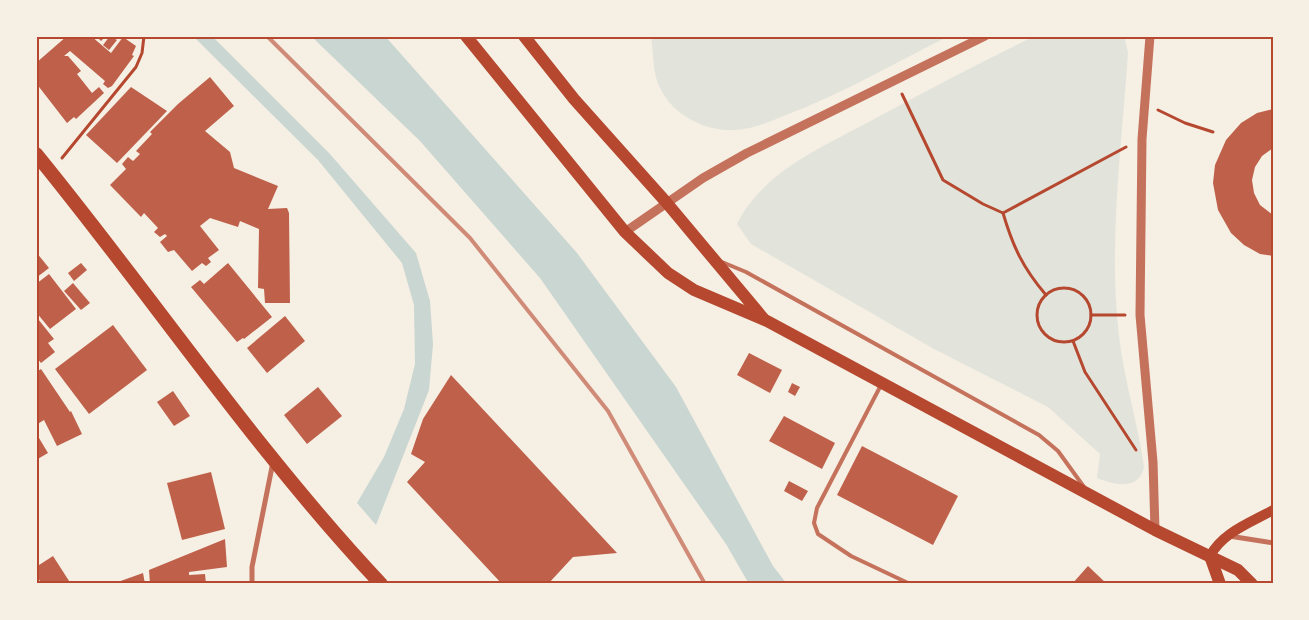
<svg xmlns="http://www.w3.org/2000/svg" width="1309" height="620" font-family="'Noto Sans',sans-serif">
<rect width="100%" height="100%" fill="#f6efe4"/>
<!-- green -->
<g fill="#e2e4dc">
<path d="M 651,36 L 949,36 C 895,63 842,94 786,115 C 769,122 753,129 735,130 C 704,132 668,113 657,81 C 653,68 653,51 651,36 Z"/>
<path d="M 1035,36 L 1124,36 L 1128,52 C 1122,146 1108,242 1119,336 C 1124,380 1138,423 1144,467 C 1139,491 1114,485 1097,478 L 1100,454 L 1048,407 L 934,349 L 751,244 L 737,224 C 764,170 825,146 876,118 C 928,90 981,62 1035,36 Z"/>
</g>
<!-- water -->
<g fill="#c9d6d2">
<polygon points="193,36 212,36 329,153 416,253 430,301 433,344 429,390 376,525 357,503 384,457 404,409 415,364 414,305 402,263 318,160"/>
<polygon points="311,36 385,36 577,253 676,387 773,566 787,584 749,584 726,544 540,278 420,141"/>
</g>
<!-- building -->
<g fill="#bf614a">
<polygon points="67,36 84,36 85,39 91,36 111,53 123,37 136,46 132,55 134,56 112,86 108,88 103,84 105,81 70,51 64,56 68,56 81,71 77,74 92,93 99,87 104,93 76,119 74,117 67,123 36,83 36,63"/>
<polygon points="96,36 103,36 104,38 101,41"/>
<polygon points="110,36 117,40 109,50 103,45"/>
<polygon points="210,77 234,106 205,131 230,152 234,168 278,186 268,209 287,208 289,213 290,303 265,303 264,289 258,288 259,229 240,221 238,227 210,218 200,226 219,250 208,258 211,262 206,266 202,263 192,271 174,250 168,252 160,242 167,236 165,234 160,237 154,232 158,228 144,213 141,217 110,185 126,169 122,164 128,157 133,161 140,154 136,151 152,134 150,132 178,104"/>
<polygon points="131,87 167,111 117,163 86,135"/>
<polygon points="1273,109 1273,148 1262,156 1255,167 1252,180 1254,193 1260,205 1273,215 1273,256 1260,254 1244,245 1231,233 1218,210 1213,183 1215,165 1226,140 1241,123 1257,113"/>
<polygon points="36,252 49,268 36,278"/>
<polygon points="81,263 87,270 74,281 68,273"/>
<polygon points="228,263 272,317 244,339 243,338 237,342 191,287 200,280 204,284"/>
<polygon points="49,274 76,309 50,329 36,312 36,284"/>
<polygon points="73,283 90,303 81,310 64,291"/>
<polygon points="285,316 305,341 267,373 247,348"/>
<polygon points="38,319 54,339 48,343 55,352 41,363 36,357"/>
<polygon points="113,325 147,370 89,414 55,369"/>
<polygon points="749,353 782,370 770,393 737,375"/>
<polygon points="41,369 70,412 71,411 82,434 57,446 44,420 36,425 36,372"/>
<polygon points="451,375 617,553 573,557 548,584 502,584 407,482 425,462 411,454 423,419"/>
<polygon points="792,383 800,387 795,396 788,392"/>
<polygon points="318,387 342,416 307,444 284,415"/>
<polygon points="173,391 190,416 174,426 157,402"/>
<polygon points="784,416 835,443 822,469 769,441"/>
<polygon points="36,433 48,453 36,460"/>
<polygon points="862,446 958,496 933,545 837,495"/>
<polygon points="211,472 225,529 182,540 167,483"/>
<polygon points="789,481 808,491 802,501 784,491"/>
<polygon points="225,539 227,567 189,572 189,575 205,574 206,584 150,584 149,570"/>
<polygon points="53,556 71,584 42,584 36,575 36,567"/>
<polygon points="1088,566 1107,584 1072,584"/>
<polygon points="143,573 145,584 115,584 115,583"/>
</g>
<g fill="none" stroke-linecap="round" stroke-linejoin="round">
<!-- path -->
<g stroke="#b5482f" stroke-width="3">
<polyline points="902,94 943,180 983,204 1003,213 1126,147"/>
<polyline points="1158,110 1185,123 1213,132"/>
<polyline points="62,158 136,67 142,53 144,36"/>
<path d="M 1003,213 C 1013,247 1023,268 1046,295"/>
<circle cx="1064" cy="315" r="27"/>
<polyline points="1091,315 1125,315"/>
<polyline points="1073,341 1085,372 1136,450"/>
</g>
<!-- service -->
<g stroke="#c5725c" stroke-width="4">
<polyline points="722,262 746,272 1039,435 1058,451 1084,487"/>
<polyline points="881,385 817,508 814,523 818,534 851,556 908,583"/>
</g>
<!-- minor -->
<g stroke="#c5725c" stroke-width="5">
<polyline points="1229,536 1273,543"/>
<polyline points="252,584 252,567 273,462"/>
</g>
<!-- tertiary -->
<g stroke="#c5725c" stroke-width="9">
<polyline points="1150,36 1142,139 1140,315 1153,462 1155,530"/>
<polyline points="625,232 703,178 747,153 985,36"/>
</g>
<!-- secondary -->
<path stroke="#b5482f" stroke-width="10" d="M 1210,556 C 1223,532 1250,523 1273,510"/>
<!-- primary -->
<g stroke="#b5482f" stroke-width="12">
<polyline points="466,36 625,232 668,273 694,290 767,321 1155,530 1238,570 1252,584"/>
<polyline points="524,36 574,99 666,202 763,318"/>
<polyline points="1210,556 1220,584"/>
</g>
<!-- trunk -->
<path stroke="#b5482f" stroke-width="14" d="M 36,154 C 152,296 255,450 381,584"/>
<!-- rail -->
<polyline stroke="#cf8b77" stroke-width="4" points="267,36 470,238 608,411 705,584"/>
</g>
<!-- border -->
<rect width="1309" height="620" fill="none" stroke="#f6efe4" stroke-width="75"/>
<rect x="38" y="38" width="1234" height="544" fill="none" stroke="#b5482f" stroke-width="2"/>
</svg>
